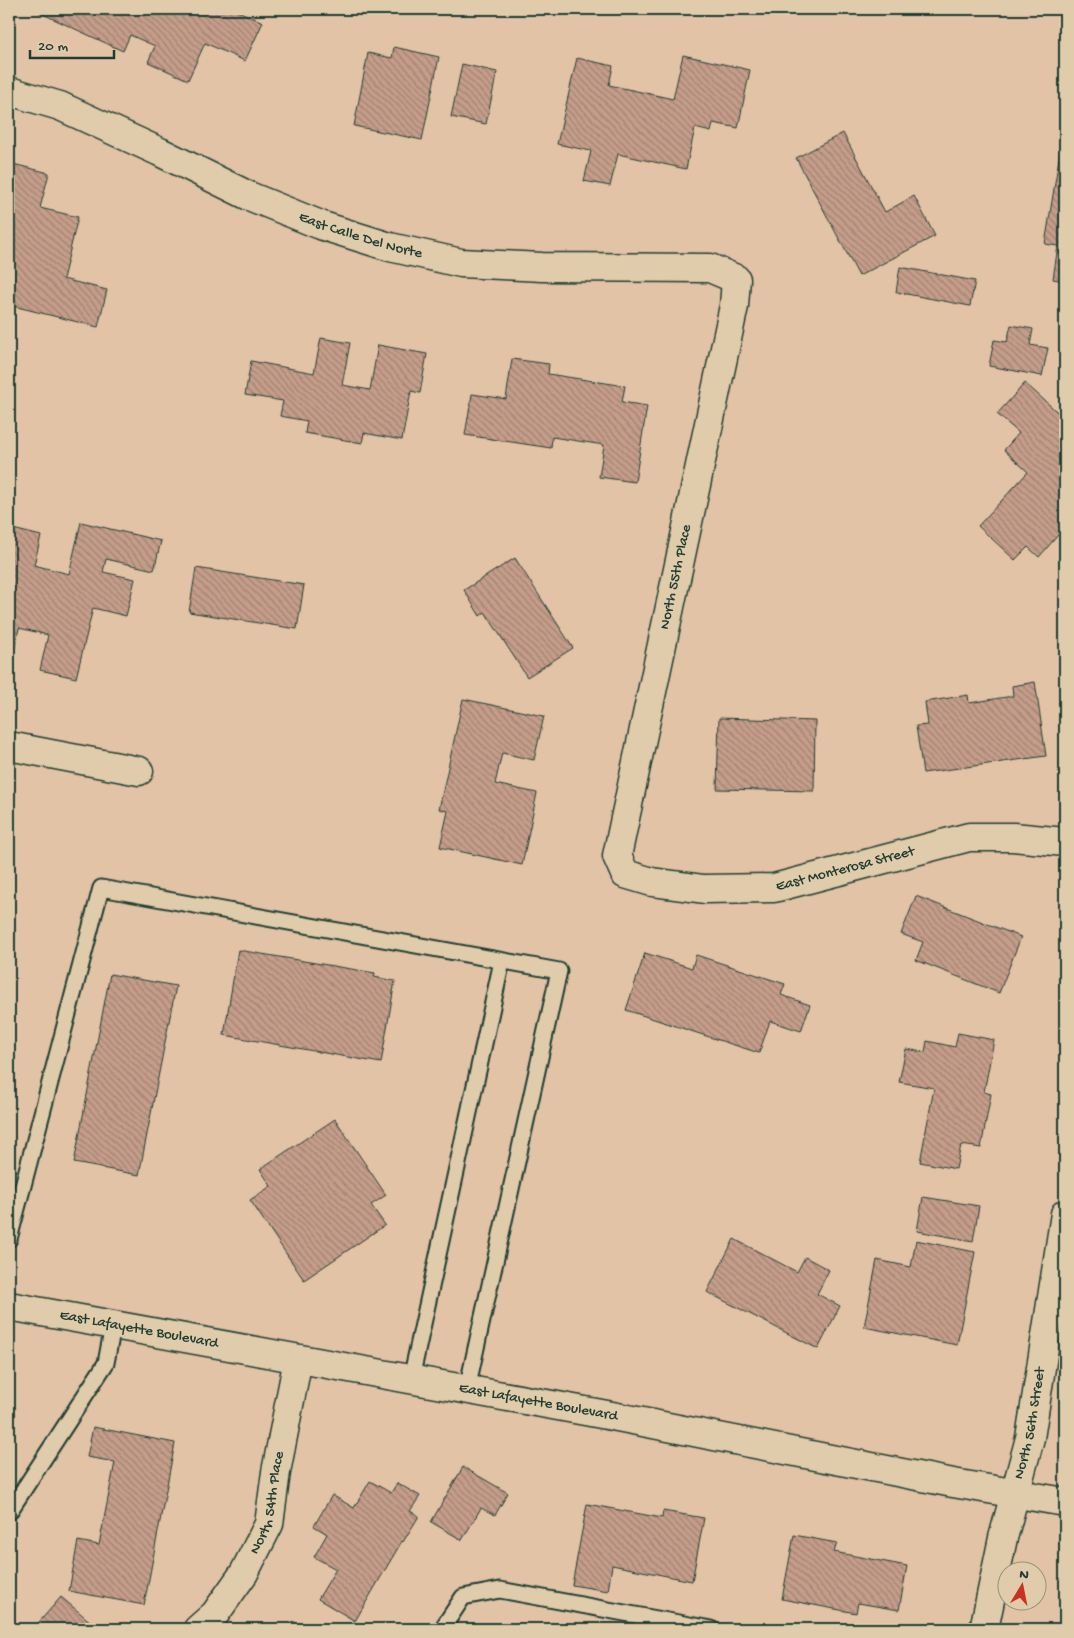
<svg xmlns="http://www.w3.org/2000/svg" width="1074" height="1638" font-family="'Gochi Hand',sans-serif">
<defs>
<pattern id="building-back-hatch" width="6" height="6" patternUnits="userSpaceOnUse" patternTransform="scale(1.25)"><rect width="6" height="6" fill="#c59d8a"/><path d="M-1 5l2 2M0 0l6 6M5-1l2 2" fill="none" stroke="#9f8172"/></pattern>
</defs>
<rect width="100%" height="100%" fill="#e2c3a5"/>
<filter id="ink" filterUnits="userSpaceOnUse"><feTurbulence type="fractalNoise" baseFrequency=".02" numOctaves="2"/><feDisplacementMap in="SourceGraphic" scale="10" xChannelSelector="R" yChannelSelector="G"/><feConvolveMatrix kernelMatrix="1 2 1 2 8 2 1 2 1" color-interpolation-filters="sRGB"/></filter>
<g filter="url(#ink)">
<!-- building -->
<g fill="url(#building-back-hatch)" stroke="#1f3d34">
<polygon points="32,9 233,9 263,22 245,61 205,43 188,80 148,62 155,46 130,35 123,51"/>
<polygon points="394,47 439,57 422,140 354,126 368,53 392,58"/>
<polygon points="683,55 750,70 738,128 713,123 711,132 695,128 686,169 618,154 610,186 584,181 591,151 557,144 577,58 613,66 609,85 673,99"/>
<polygon points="462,64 497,72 486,124 451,117"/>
<polygon points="843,133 885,212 914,196 935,236 859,276 796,158"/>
<polygon points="1060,152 1065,152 1065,281 1053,279 1058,246 1045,244"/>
<polygon points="9,163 49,173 40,208 78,217 63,279 107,290 98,327 9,305"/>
<polygon points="900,267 975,281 970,306 896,292"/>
<polygon points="1011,325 1033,329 1030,345 1048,348 1042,376 989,366 994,340 1007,342"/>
<polygon points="321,338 350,343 342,385 370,390 378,345 427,354 420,393 411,391 402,440 364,433 362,443 305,433 307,421 280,416 283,401 245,395 251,361 314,373"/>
<polygon points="512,359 549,364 548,374 625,386 622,402 647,406 635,482 599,477 604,445 552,437 551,448 465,435 472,394 506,399"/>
<polygon points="1025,383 1065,419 1065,437 1060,444 1065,448 1065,527 1039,557 1028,547 1015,560 978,526 1028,472 1004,450 1019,433 997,414"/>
<polygon points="81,522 161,541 154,570 106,559 103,572 135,579 126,616 93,608 76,678 40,670 48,635 19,628 14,651 9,650 9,528 41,536 34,565 69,574"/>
<polygon points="515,558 573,648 527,677 485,612 480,616 464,590"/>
<polygon points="196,568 304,585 297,629 189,612"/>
<polygon points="1035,682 1046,756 923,773 916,726 928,725 925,702 968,695 969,703 1013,696 1012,686"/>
<polygon points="463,699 544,716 534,760 502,753 495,784 537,793 522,865 440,847 448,811 439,809"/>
<polygon points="719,718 815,721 814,791 717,789"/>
<polygon points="916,896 1021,937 999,993 916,960 923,942 901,934"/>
<polygon points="238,950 375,973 374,977 395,981 381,1063 224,1035"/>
<polygon points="645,953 692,968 696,955 785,984 781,995 810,1005 801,1031 770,1021 759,1053 626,1010"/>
<polygon points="110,974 176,986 139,1175 74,1163"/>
<polygon points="958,1033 994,1040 984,1092 991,1094 981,1148 961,1145 956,1169 920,1162 934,1088 899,1082 906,1049 925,1052 927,1041 955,1047"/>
<polygon points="335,1119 386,1195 371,1205 385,1225 304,1280 250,1200 271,1186 260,1169"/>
<polygon points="923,1197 979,1206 973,1241 917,1231"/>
<polygon points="734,1239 797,1272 805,1257 829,1270 817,1294 840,1306 818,1349 707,1292"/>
<polygon points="916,1240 975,1252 957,1345 864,1327 877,1260 911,1267"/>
<polygon points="93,1427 175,1443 144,1605 69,1591 78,1541 99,1545 115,1462 87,1457"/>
<polygon points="463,1467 508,1493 495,1515 481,1508 462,1540 431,1522"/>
<polygon points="370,1481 391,1493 397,1483 420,1496 410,1511 419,1516 403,1542 402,1541 355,1621 318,1599 336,1569 314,1557 327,1534 314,1526 332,1495 354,1508"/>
<polygon points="587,1504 662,1518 663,1511 704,1518 692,1581 612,1565 608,1591 572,1585"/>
<polygon points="794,1535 837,1543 834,1552 907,1566 899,1610 858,1603 856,1613 782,1599"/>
<polygon points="61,1597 99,1629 33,1629"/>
<polygon points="293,1621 304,1629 287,1629"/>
</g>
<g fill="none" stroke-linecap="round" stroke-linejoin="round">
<defs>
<g id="lane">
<polyline points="9,1239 101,888 559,971 467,1389"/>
<polyline points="411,1379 502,961"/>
<polyline points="9,1512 106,1363 113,1326"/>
<polyline points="442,1629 463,1597 500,1590 711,1629"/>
</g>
<g id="street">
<path id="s1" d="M 9,91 L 60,106 L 160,152 L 249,196 L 323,226 L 390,247 L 461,263 L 542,267 L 710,268 L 736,279 L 734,306 L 617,856 L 625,874 L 652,882 L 704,889 L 774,888 L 969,837 L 1013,837 L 1065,842"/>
<polyline points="9,746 139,771"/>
<path id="s2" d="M 198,1629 L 215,1614 L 244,1573 L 269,1524 L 276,1472 L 298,1359"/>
</g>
<g id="secondary">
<path id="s3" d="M 9,1306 L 607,1415 L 953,1483 L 1065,1502"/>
<path id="s4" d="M 984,1629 L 1003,1538 L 1030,1438 L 1065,1214"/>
</g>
</defs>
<!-- lane casing -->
<use href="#lane" stroke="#1f3d34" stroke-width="19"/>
<!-- street casing -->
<use href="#street" stroke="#1f3d34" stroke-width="31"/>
<!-- secondary casing -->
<use href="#secondary" stroke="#1f3d34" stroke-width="31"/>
<!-- lane -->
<use href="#lane" stroke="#e0ccaa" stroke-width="15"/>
<!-- street -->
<use href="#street" stroke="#e0ccaa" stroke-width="28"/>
<!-- secondary -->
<use href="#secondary" stroke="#e0ccaa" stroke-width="28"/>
</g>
</g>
<g text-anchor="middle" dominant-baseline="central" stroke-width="4.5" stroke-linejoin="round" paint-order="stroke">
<!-- street labels -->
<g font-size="15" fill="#1f3d34" stroke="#e0ccaa">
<text stroke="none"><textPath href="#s1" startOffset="381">East Calle Del Norte</textPath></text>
<text transform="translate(676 577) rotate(-78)">North 55th Place</text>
<text stroke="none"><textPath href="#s1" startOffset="1596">East Monterosa Street</textPath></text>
<text stroke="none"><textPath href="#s3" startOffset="132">East Lafayette Boulevard</textPath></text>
<text stroke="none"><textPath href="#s3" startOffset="538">East Lafayette Boulevard</textPath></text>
<text stroke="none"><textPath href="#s4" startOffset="211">North 56th Street</textPath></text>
<text stroke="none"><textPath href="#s2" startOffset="148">North 54th Place</textPath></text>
</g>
</g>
<!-- margin -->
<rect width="1074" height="1638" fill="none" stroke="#e0ccaa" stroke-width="30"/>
<rect x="15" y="15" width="1044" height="1608" fill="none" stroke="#1f3d34" stroke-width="2" filter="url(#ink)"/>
<!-- north arrow -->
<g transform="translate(1022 1586) rotate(10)"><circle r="24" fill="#e0ccaa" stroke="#93937b"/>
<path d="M0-4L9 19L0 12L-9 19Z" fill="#c8321e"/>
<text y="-8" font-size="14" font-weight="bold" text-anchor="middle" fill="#1f3d34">N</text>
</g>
<!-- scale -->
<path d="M30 50v8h84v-8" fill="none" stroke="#1f3d34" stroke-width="2.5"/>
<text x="38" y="50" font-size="15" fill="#1f3d34" stroke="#e0ccaa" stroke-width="4" paint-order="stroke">20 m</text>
</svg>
